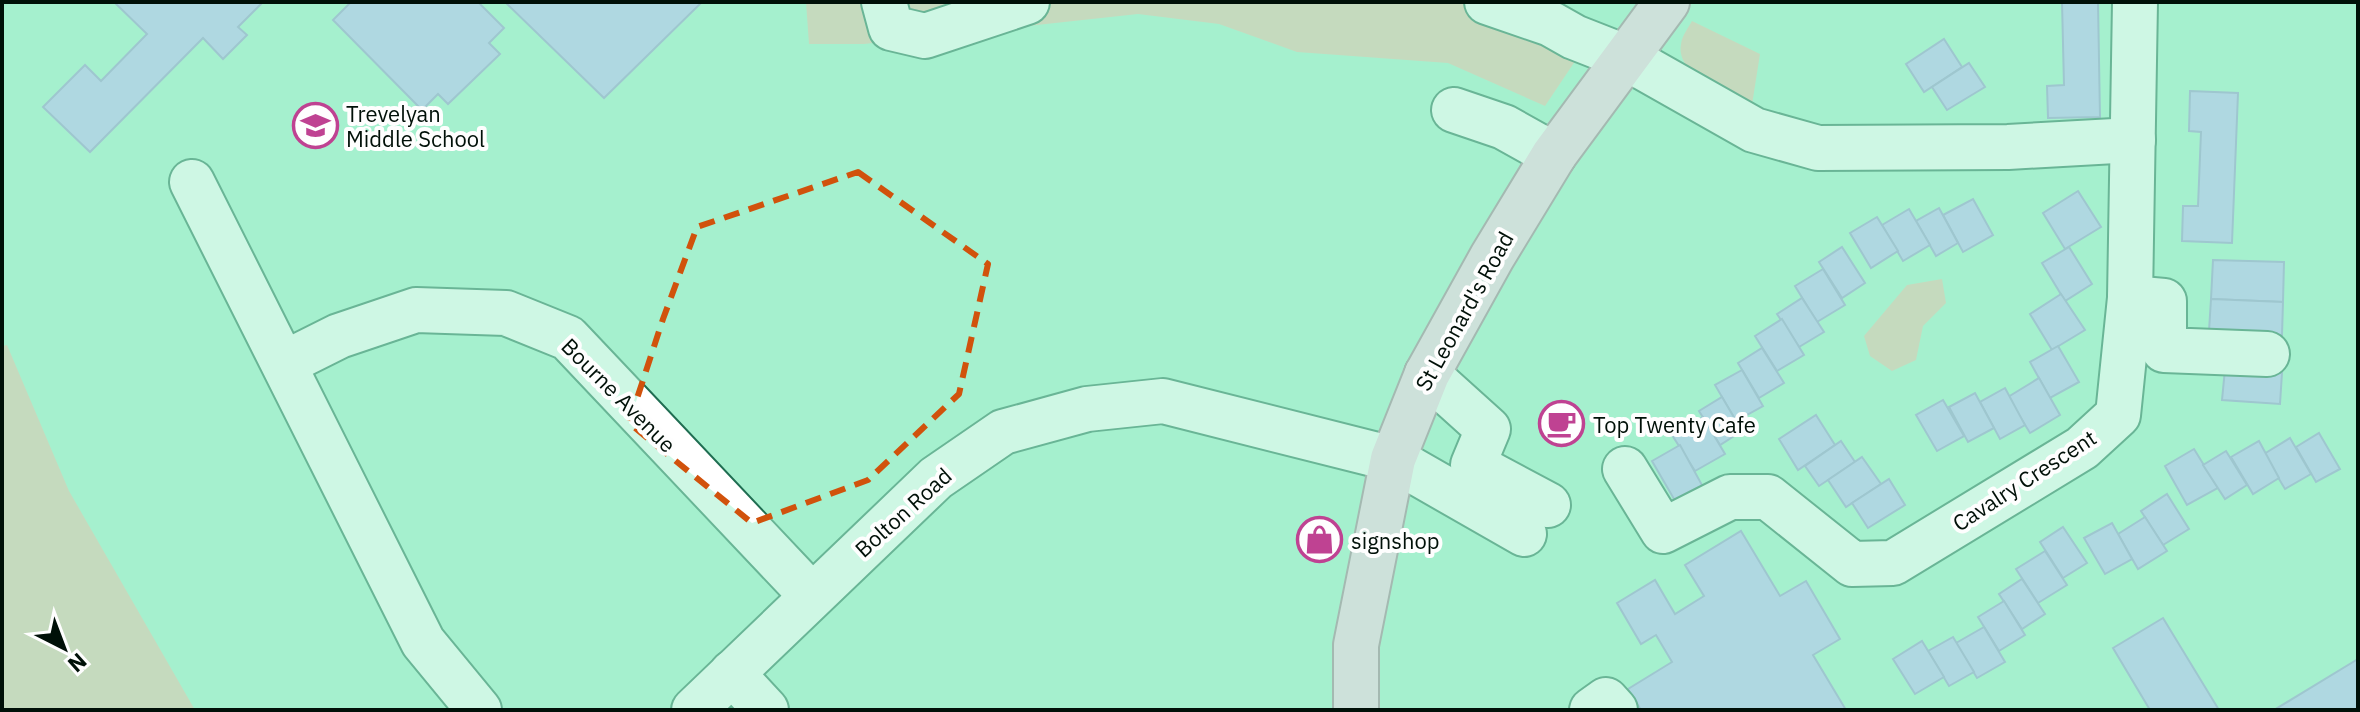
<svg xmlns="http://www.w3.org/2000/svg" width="2360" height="712" font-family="'IBM Plex Sans',sans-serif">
<rect width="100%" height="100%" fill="#a5f0ce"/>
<!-- green -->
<g fill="#ecbfac">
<polygon points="806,2 1541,2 1592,36 1545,106 1448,63 1297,52 1219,24 1138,14 864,44 809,44"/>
<path d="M 1692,21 L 1760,54 L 1751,111 C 1729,97 1675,75 1681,44 C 1682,36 1688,28 1692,21 Z"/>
<polygon points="1942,279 1946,303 1923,326 1916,360 1892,371 1870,356 1864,336 1907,285"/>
<polygon points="7,345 69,491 195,710 2,710 2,346"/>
</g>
<!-- building -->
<g fill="#bbbaf9" stroke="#9694d0" stroke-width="2">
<polygon points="114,2 263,2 238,27 247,35 223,59 203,38 90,152 43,107 85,65 101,81 147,34"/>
<polygon points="351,2 478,2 504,28 489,43 500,54 448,104 438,94 422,110 333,20"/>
<polygon points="505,2 702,2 604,98"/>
<polygon points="2062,2 2098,2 2100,117 2048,118 2047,86 2064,85"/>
<polygon points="1944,39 1962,67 1924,92 1906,64"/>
<polygon points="1969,63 1985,87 1947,110 1932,87"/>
<polygon points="2190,91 2238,93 2232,243 2182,241 2183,206 2198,206 2201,132 2189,131"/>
<polygon points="2078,191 2101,227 2065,249 2043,213"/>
<polygon points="1973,199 1993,235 1963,252 1943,215"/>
<polygon points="1939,208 1958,243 1936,256 1916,221"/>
<polygon points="1909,209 1930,245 1903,261 1882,225"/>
<polygon points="1877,217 1898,251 1871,268 1850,233"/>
<polygon points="1842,247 1865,283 1842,298 1819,262"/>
<polygon points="2069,247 2092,284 2065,301 2042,263"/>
<polygon points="2213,260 2284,262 2283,302 2211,299"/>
<polygon points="1823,269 1845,305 1817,322 1795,286"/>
<polygon points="2061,294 2085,330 2052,350 2030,314"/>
<polygon points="1802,298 1824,332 1799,347 1777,314"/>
<polygon points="2211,299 2283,302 2282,335 2209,331"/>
<polygon points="1782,319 1804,355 1777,371 1755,336"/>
<polygon points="2058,346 2079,382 2050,398 2030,362"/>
<polygon points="1762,348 1784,383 1759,398 1738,363"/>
<polygon points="2225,369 2282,373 2280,404 2222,400"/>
<polygon points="1742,370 1763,406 1736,421 1715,385"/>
<polygon points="2039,378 2060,415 2030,433 2008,397"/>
<polygon points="2005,388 2025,425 2000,439 1980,402"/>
<polygon points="1975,393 1994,428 1968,442 1949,407"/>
<polygon points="1722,397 1742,431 1720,445 1699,411"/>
<polygon points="1943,400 1964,436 1937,451 1916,415"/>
<polygon points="1816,415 1835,445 1798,470 1779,439"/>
<polygon points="1703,417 1725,454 1695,471 1672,435"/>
<polygon points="2319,433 2340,469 2316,482 2296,447"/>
<polygon points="2290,438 2311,474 2285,489 2264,454"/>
<polygon points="1841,441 1855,462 1819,486 1805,466"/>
<polygon points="2259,441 2279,478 2253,494 2231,457"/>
<polygon points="1680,445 1708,496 1681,511 1652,461"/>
<polygon points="2194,449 2218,488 2187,505 2165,466"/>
<polygon points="2226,451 2247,485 2225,499 2203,465"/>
<polygon points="1862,457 1881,484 1846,507 1828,480"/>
<polygon points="1889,479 1905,505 1868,528 1852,503"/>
<polygon points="2167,494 2189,529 2163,545 2141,511"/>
<polygon points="2145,517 2167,551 2138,569 2118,534"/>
<polygon points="2112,523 2132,559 2105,574 2084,538"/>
<polygon points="2063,527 2087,563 2063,578 2040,542"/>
<polygon points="1741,531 1780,596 1806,581 1840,639 1813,655 1846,710 1641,710 1628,689 1672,662 1656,635 1641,644 1617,603 1655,580 1675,614 1704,596 1685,565"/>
<polygon points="2045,551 2067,585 2038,603 2016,569"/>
<polygon points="2022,579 2045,614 2022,629 1999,594"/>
<polygon points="2004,601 2025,635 1999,651 1978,617"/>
<polygon points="2163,618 2219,710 2150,710 2113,648"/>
<polygon points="1984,627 2005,662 1977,678 1956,643"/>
<polygon points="1953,637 1974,672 1949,686 1928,651"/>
<polygon points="1922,641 1944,677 1915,694 1893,659"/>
<polygon points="2358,659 2358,710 2274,710"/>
</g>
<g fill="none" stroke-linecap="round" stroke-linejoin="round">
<defs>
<g id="minor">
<polyline points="884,2 891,28 925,36 1027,2"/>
<polyline points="1487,2 1551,24 1574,37 1625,57 1754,130 1818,148 2008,147 2133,140"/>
<polyline points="1454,110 1504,127 1554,155"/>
<polyline points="192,182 423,642 479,710"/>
<polyline points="2130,298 2164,301 2164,350 2267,354"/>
<polyline points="285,363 339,336 416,310 506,313 568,338 812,596"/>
<polyline points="1427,374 1488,429 1473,465 1548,505"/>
<polyline points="1625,469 1663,531 1730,497 1768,497 1852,564 1893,563 2082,448 2118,415 2130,298 2135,2"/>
<polyline points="732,673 766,710"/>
<polyline points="694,710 936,478 1003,432 1087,409 1163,401 1393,459 1524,534"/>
<polyline points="1592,710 1606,700 1615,710"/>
</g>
<polyline id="major" points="1356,710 1356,645 1393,459 1427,374 1492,257 1554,155 1667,2"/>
</defs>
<!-- minor casing -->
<use href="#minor" stroke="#206e52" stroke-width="48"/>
<!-- major casing -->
<use href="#major" stroke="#a2768f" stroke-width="48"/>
<!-- minor -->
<use href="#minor" stroke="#fff" stroke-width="44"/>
<!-- major -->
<use href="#major" stroke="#fccee8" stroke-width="44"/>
</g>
<!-- marked area -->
<path d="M0 0H2360V712H0ZM 858,172 L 988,264 L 959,394 L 868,480 L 752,523 L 629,423 L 663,319 L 697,227 Z" fill="#a5f0ce" fill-opacity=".55" fill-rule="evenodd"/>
<path fill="none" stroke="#d1520c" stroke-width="6" stroke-dasharray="16 10" stroke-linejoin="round" d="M 858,172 L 988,264 L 959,394 L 868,480 L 752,523 L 629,423 L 663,319 L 697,227 Z"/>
<!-- icons -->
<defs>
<symbol id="school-ring" viewBox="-11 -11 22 22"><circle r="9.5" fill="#fefefe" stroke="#bf4292" stroke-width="1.5"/><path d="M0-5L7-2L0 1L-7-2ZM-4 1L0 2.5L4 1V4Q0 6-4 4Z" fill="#bf4292"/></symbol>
<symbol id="cafe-ring" viewBox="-11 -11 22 22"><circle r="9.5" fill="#fefefe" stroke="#bf4292" stroke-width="1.5"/><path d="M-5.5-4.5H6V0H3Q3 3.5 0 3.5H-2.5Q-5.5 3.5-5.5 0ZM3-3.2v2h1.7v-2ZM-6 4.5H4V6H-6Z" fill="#bf4292"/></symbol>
<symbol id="shop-ring" viewBox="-11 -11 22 22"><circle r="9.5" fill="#fefefe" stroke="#bf4292" stroke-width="1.5"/><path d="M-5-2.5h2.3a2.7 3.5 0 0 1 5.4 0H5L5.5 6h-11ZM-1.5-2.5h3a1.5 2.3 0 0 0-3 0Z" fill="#bf4292"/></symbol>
</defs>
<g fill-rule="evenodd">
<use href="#school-ring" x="290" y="100" width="51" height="51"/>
<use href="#cafe-ring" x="1536" y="398" width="51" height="51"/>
<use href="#shop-ring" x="1294" y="514" width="51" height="51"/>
</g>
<g text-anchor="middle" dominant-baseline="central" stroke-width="8" stroke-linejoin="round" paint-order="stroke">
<!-- poi labels -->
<g font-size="22" fill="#001008" stroke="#fefefe" text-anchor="start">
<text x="346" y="113">Trevelyan<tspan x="346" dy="25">Middle School</tspan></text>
<text x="1593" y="424">Top Twenty Cafe</text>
<text x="1351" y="540">signshop</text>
</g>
<!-- street labels -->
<g font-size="22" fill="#001008" stroke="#fefefe">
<text transform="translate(1464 311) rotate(-61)">St Leonard's Road</text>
<text transform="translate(619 395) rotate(45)">Bourne Avenue</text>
<text transform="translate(2024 480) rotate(-33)">Cavalry Crescent</text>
<text transform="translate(903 512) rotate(-42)">Bolton Road</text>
</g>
</g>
<!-- border -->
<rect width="2360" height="712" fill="none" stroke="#001008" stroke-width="8"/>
<!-- north arrow -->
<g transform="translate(64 648) rotate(138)" stroke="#fefefe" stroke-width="6" paint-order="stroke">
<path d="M0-6L14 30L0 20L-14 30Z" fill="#001008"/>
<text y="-12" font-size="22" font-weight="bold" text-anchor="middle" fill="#001008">N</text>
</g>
</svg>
